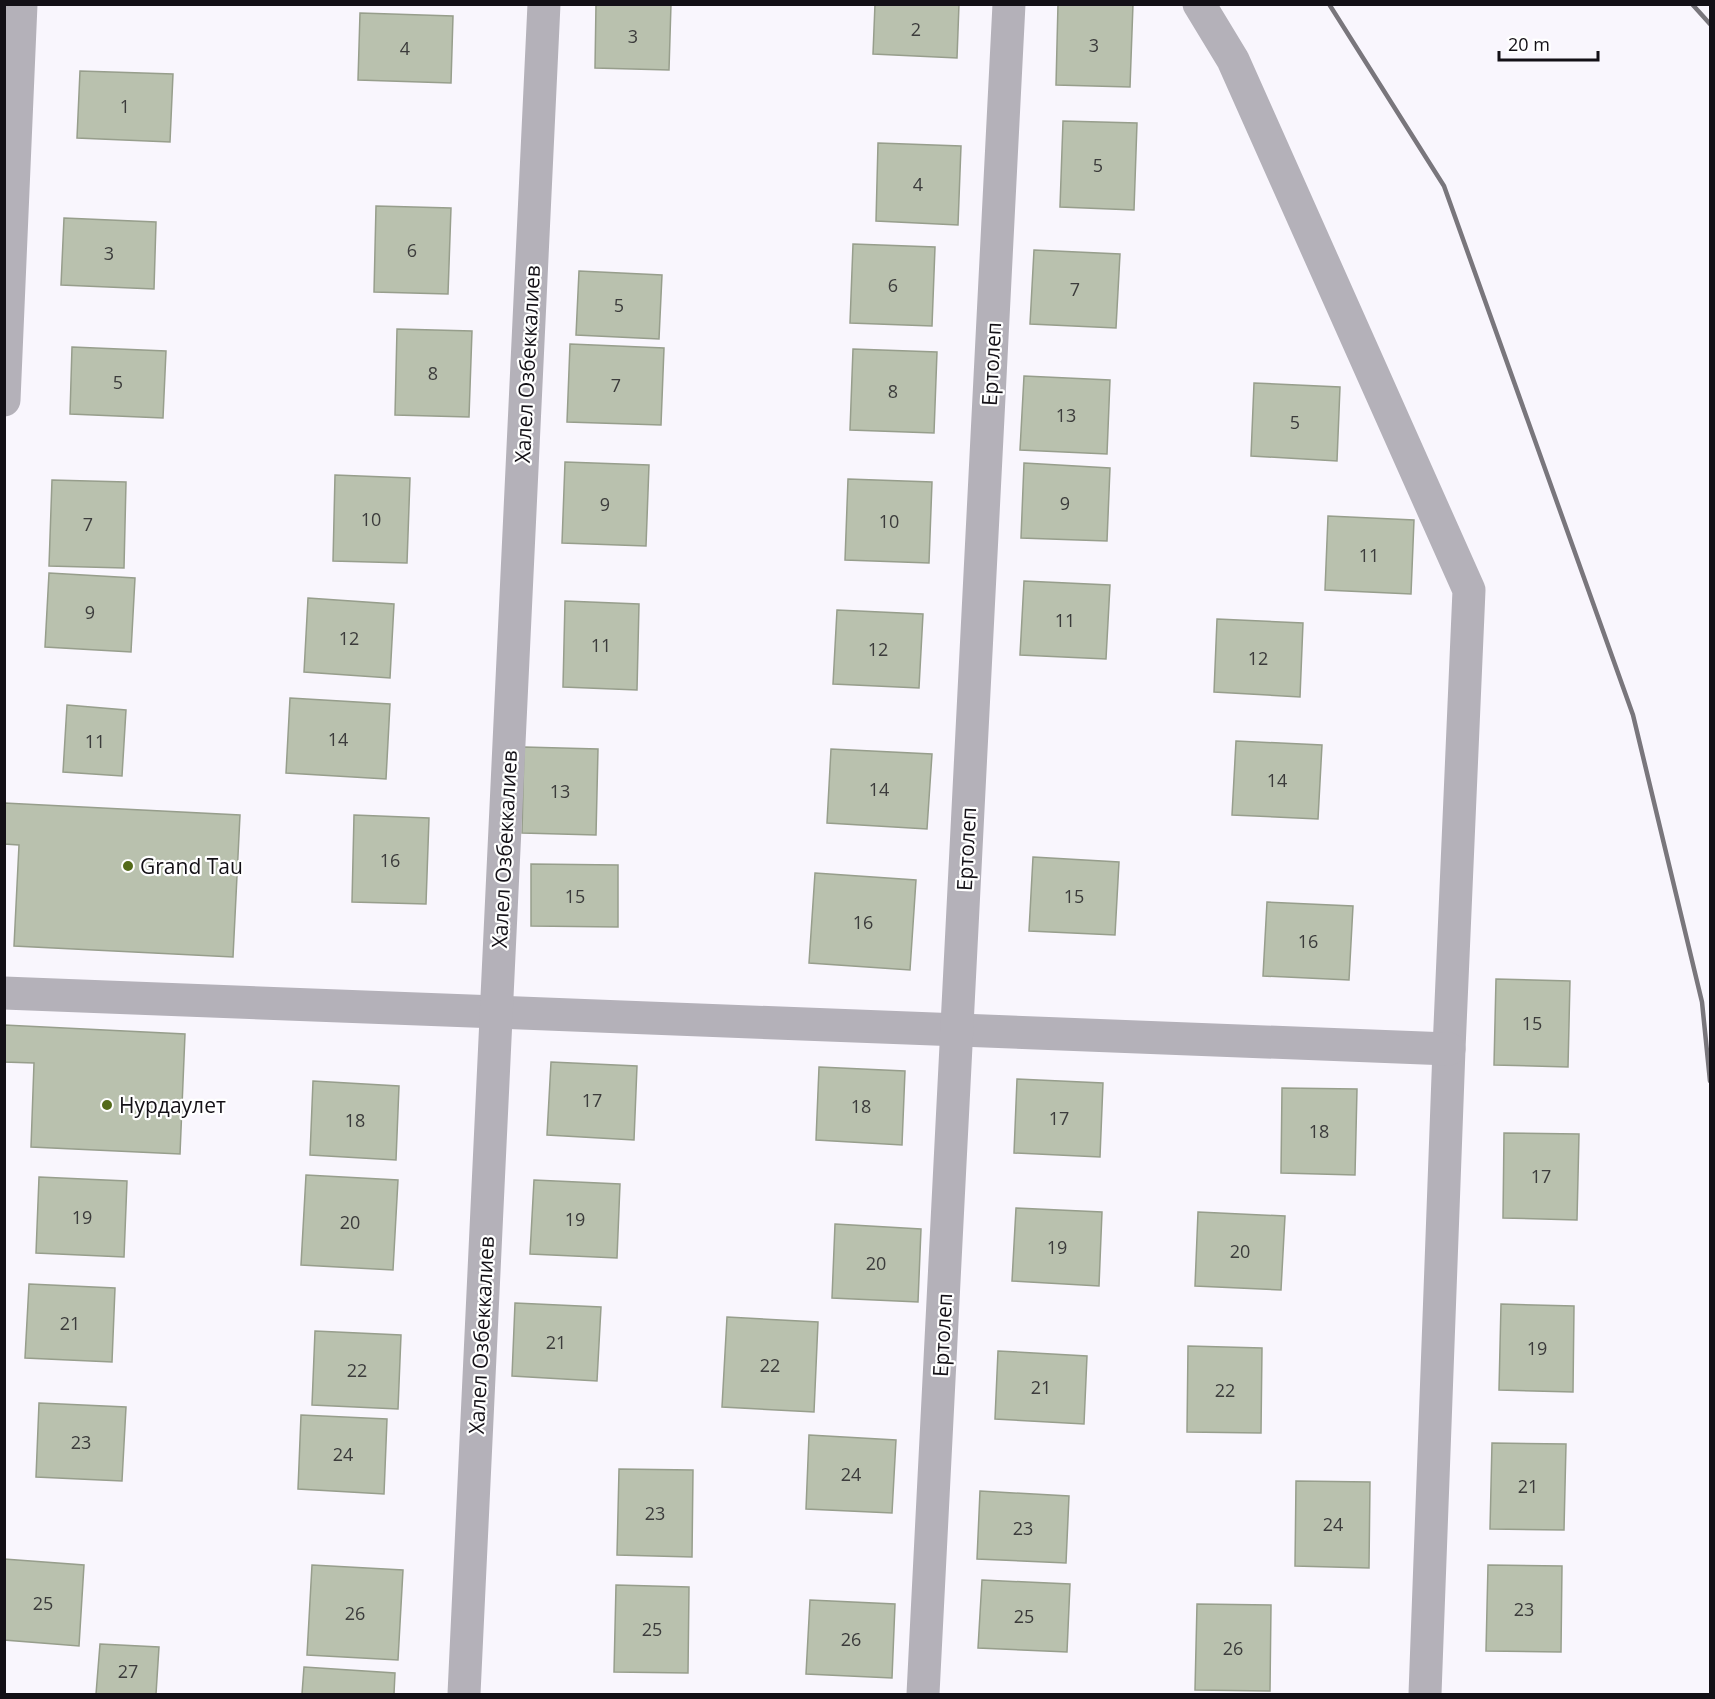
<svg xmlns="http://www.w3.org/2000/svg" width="1715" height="1699" font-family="'Open Sans',sans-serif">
<rect width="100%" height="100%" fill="#f9f6fd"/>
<!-- building -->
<g fill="#b9c1ae" stroke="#979e8c" stroke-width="1.5">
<polygon points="596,4 671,4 669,70 595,68"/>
<polygon points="875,4 959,4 957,58 873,54"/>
<polygon points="1058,4 1133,4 1130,87 1056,85"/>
<polygon points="360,13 453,16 451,83 358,80"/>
<polygon points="80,71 173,74 170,142 77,138"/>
<polygon points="1063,121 1137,123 1134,210 1060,207"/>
<polygon points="878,143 961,146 958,225 876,221"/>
<polygon points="376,206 451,208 448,294 374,292"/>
<polygon points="64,218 156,222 154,289 61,285"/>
<polygon points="853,244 935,247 932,326 850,323"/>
<polygon points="1034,250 1120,254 1116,328 1030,324"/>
<polygon points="579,271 662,275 659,339 576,335"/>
<polygon points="397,329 472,331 469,417 395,415"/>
<polygon points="570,344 664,348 661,425 567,422"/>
<polygon points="72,347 166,351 163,418 70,414"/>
<polygon points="853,349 937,352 934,433 850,430"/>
<polygon points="1024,376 1110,380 1107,454 1020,450"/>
<polygon points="1254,383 1340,387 1337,461 1251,456"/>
<polygon points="565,462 649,465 646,546 562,543"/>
<polygon points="1024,463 1110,468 1107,541 1021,538"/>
<polygon points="335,475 410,478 407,563 333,561"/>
<polygon points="848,479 932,482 929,563 845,560"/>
<polygon points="52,480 126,482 124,568 49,566"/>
<polygon points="1328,516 1414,520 1411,594 1325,590"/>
<polygon points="49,573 135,578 131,652 45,647"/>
<polygon points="1024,581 1110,585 1106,659 1020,655"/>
<polygon points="308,598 394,604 390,678 304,672"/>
<polygon points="565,601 639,604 637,690 563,687"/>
<polygon points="837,610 923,614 919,688 833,684"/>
<polygon points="1217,619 1303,623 1300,697 1214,692"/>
<polygon points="290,698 390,704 386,779 286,773"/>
<polygon points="67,705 126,710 122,776 63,772"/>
<polygon points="1236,741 1322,745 1318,819 1232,815"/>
<polygon points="524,747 598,749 596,835 522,833"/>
<polygon points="831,749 932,754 927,829 827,823"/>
<polygon points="4,803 240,815 233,957 14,946 19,845 4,844"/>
<polygon points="354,815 429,818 426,904 352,902"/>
<polygon points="1033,857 1119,862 1115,935 1029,931"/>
<polygon points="531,864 618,865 618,927 531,926"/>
<polygon points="815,873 916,880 910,970 809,963"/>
<polygon points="1267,902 1353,906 1349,980 1263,976"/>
<polygon points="1496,979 1570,981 1568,1067 1494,1065"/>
<polygon points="4,1025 185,1034 180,1154 31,1147 34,1063 4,1062"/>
<polygon points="551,1062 637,1066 634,1140 547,1135"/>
<polygon points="819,1067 905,1071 902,1145 816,1140"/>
<polygon points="1017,1079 1103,1083 1100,1157 1014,1153"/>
<polygon points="313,1081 399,1086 396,1160 310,1155"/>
<polygon points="1282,1088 1357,1089 1355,1175 1281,1173"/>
<polygon points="1504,1133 1579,1134 1577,1220 1503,1218"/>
<polygon points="306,1175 398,1180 393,1270 301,1265"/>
<polygon points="39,1177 127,1181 124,1257 36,1253"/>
<polygon points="534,1180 620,1184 617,1258 530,1254"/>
<polygon points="1016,1208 1102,1212 1099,1286 1012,1281"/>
<polygon points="1198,1212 1285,1216 1281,1290 1195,1286"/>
<polygon points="835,1224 921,1229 918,1302 832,1298"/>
<polygon points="29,1284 115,1288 112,1362 25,1358"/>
<polygon points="515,1303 601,1307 597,1381 512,1376"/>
<polygon points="1501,1304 1574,1306 1573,1392 1499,1390"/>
<polygon points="727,1317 818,1322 814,1412 722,1407"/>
<polygon points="315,1331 401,1335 398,1409 312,1405"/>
<polygon points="1188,1346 1262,1348 1261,1433 1187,1432"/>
<polygon points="998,1351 1087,1356 1084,1424 995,1419"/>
<polygon points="39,1403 126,1407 122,1481 36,1477"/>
<polygon points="301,1415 387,1419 384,1494 298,1489"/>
<polygon points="809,1435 896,1440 892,1513 806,1509"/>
<polygon points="1492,1443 1566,1444 1564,1530 1490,1529"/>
<polygon points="619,1469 693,1470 692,1557 617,1555"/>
<polygon points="1296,1481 1370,1482 1369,1568 1295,1566"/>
<polygon points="980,1491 1069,1496 1066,1563 977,1559"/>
<polygon points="4,1559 84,1565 79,1646 4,1640"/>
<polygon points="312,1565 403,1570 398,1660 307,1655"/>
<polygon points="1488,1565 1562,1566 1561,1652 1486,1651"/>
<polygon points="982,1580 1070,1584 1067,1652 978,1648"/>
<polygon points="616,1585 689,1587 688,1673 614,1672"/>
<polygon points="810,1600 895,1604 892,1678 806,1674"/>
<polygon points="1197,1604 1271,1605 1270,1691 1195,1690"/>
<polygon points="100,1644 159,1647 156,1694 96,1694"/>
<polygon points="304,1667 395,1673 394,1694 302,1694"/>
</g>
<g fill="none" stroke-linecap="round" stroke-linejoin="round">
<!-- minor -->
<g stroke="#b4b1b9" stroke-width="33">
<polyline points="1199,4 1233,60 1469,590 1449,1049 1425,1694"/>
<polyline points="4,400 21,4"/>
<polyline points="4,993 1449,1049"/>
<polyline points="464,1694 544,4"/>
<polyline points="923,1694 1009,4"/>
</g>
<!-- rail -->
<g stroke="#79767c" stroke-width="4.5">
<polyline points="1329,4 1444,186 1633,715 1702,1002 1710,1081"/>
<polyline points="1692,4 1710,24"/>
</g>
</g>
<!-- markers -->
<g fill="#536a19" stroke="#fff" stroke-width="2">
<circle cx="128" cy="866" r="6"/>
<circle cx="107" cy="1105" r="6"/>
</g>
<g text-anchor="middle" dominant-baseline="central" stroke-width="4.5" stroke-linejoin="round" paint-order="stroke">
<!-- number labels -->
<g font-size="18" fill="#3c3c3c">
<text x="916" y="29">2</text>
<text x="633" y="36">3</text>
<text x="1094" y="45">3</text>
<text x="405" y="48">4</text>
<text x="125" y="106">1</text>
<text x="1098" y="165">5</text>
<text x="918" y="184">4</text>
<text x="412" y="250">6</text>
<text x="109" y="253">3</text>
<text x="893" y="285">6</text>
<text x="1075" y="289">7</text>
<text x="619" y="305">5</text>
<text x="433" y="373">8</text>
<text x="118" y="382">5</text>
<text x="616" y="385">7</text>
<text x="893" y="391">8</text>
<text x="1066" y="415">13</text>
<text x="1295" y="422">5</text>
<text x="1065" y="503">9</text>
<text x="605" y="504">9</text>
<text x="371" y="519">10</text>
<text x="889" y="521">10</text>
<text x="88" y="524">7</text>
<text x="1369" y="555">11</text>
<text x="90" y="612">9</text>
<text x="1065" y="620">11</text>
<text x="349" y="638">12</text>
<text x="601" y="645">11</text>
<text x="878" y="649">12</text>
<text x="1258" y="658">12</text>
<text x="338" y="739">14</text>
<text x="95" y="741">11</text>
<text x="1277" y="780">14</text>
<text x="879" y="789">14</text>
<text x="560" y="791">13</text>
<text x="390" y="860">16</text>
<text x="575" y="896">15</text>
<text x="1074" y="896">15</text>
<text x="863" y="922">16</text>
<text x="1308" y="941">16</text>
<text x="1532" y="1023">15</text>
<text x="592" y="1100">17</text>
<text x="861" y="1106">18</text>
<text x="1059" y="1118">17</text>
<text x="355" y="1120">18</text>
<text x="1319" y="1131">18</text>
<text x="1541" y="1176">17</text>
<text x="82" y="1217">19</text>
<text x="575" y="1219">19</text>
<text x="350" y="1222">20</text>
<text x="1057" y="1247">19</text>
<text x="1240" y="1251">20</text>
<text x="876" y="1263">20</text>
<text x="70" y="1323">21</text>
<text x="556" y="1342">21</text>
<text x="1537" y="1348">19</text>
<text x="770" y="1365">22</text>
<text x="357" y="1370">22</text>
<text x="1041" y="1387">21</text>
<text x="1225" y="1390">22</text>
<text x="81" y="1442">23</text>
<text x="343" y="1454">24</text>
<text x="851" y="1474">24</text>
<text x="1528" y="1486">21</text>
<text x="655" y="1513">23</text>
<text x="1333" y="1524">24</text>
<text x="1023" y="1528">23</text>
<text x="43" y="1603">25</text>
<text x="1524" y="1609">23</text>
<text x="355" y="1613">26</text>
<text x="1024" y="1616">25</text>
<text x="652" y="1629">25</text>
<text x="851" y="1639">26</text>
<text x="1233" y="1648">26</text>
<text x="128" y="1671">27</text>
</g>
<!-- street labels -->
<g font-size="21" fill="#131016" stroke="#fff">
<text transform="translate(527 364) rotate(-87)">Халел Озбеккалиев</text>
<text transform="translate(991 364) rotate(-87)">Ертолеп</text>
<text transform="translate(504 849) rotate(-87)">Халел Озбеккалиев</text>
<text transform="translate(966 849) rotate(-87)">Ертолеп</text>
<text transform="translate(481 1335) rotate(-87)">Халел Озбеккалиев</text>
<text transform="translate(942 1335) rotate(-87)">Ертолеп</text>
</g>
<!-- poi labels -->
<g font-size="21" fill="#131016" stroke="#fff" text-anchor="start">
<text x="140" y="866">Grand Tau</text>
<text x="119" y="1105">Нурдаулет</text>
</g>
</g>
<!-- border -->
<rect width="1715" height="1699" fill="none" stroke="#131016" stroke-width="12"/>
<!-- scale -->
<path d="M1499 51v9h99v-9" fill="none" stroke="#131016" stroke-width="3"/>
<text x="1508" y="51" font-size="18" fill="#131016" stroke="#ffffff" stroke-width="4.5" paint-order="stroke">20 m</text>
</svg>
